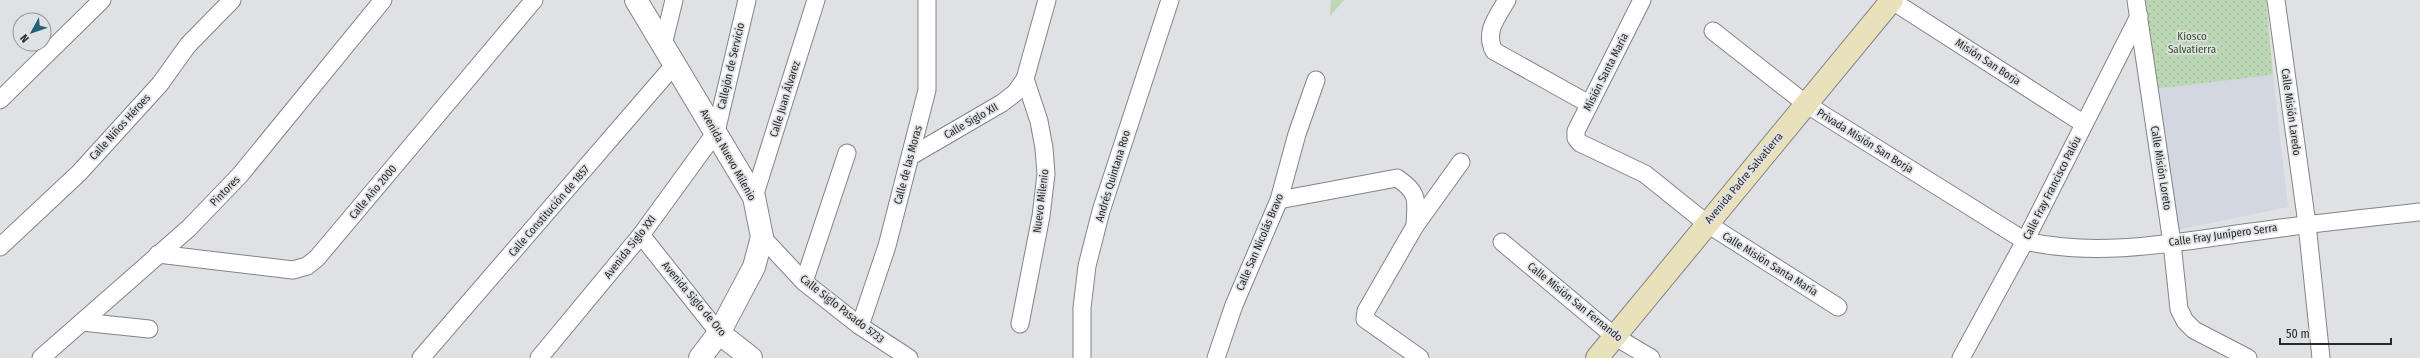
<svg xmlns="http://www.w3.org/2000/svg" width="2420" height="358" font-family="'Fira Sans Condensed',sans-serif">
<defs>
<pattern id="park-dots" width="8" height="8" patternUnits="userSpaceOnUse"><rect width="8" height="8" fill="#bcd7b3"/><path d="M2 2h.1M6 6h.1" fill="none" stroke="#a2b99a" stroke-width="1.8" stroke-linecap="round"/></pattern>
</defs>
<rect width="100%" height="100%" fill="#dfe1e4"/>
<!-- built -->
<polygon fill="#d2d7e1" points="2273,75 2288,207 2177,230 2155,89"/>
<!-- grass -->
<polygon fill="#bcd7b3" points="1331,0 1344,0 1330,16"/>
<!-- park -->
<polygon fill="url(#park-dots)" points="2146,0 2266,0 2273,75 2154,89"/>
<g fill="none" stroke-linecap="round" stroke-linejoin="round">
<defs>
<g id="minor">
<path d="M 1507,0 C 1497,17 1484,32 1494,51 L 1589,104"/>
<polyline points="1642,0 1576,131 1576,138 1580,143 1645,174 1706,223 1838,307"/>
<polyline points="1891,0 2084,124"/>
<polyline points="2136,0 2172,243 2179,309 2185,321 2194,330 2248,358"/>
<polyline points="2276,0 2307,224 2321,358"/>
<path d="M 1713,31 L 1806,104 L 2025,241 C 2099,258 2178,242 2251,232 C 2307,224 2364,218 2420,212"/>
<polyline points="663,45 674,0"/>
<polyline points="0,100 102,0"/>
<polyline points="911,156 1002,103 1015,93 1025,79 1047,0"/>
<polyline points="754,197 816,0"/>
<path d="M 1279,200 L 1397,178 C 1420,193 1416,201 1415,226"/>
<polyline points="641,235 719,333"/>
<polyline points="762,237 804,282 860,326 909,358"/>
<polyline points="1502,242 1614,336 1651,358"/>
<polyline points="0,247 79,173 160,84 188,45 232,0"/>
<polyline points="158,254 293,270 307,266 317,258 534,0"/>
<polyline points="804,282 847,153"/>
<polyline points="82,322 149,329"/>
<polyline points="1020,324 1041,216 1046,174 1044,148 1039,121 1025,79"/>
<polyline points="860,326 887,246 927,90 927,0"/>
<polyline points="41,358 189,228 240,175 383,0"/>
<polyline points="421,358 675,64"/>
<polyline points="539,358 641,235 716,132 747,0"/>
<polyline points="1082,358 1082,308 1087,266 1101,211 1170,0"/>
<polyline points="1216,358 1234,305 1279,200 1297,134 1316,80"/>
<polyline points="1420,358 1365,319 1366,311 1415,226 1461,162"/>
<polyline points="1961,358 2025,241 2139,16"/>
</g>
<g id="tertiary">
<polyline points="636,0 754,197 762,237 754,267 719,333 700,358"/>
<polyline points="719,333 751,358"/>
</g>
<polyline id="secondary" points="1597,358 1892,0"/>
</defs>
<!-- minor casing -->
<use href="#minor" stroke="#838487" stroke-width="19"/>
<!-- tertiary casing -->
<use href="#tertiary" stroke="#838487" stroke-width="24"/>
<!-- secondary casing -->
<use href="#secondary" stroke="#838487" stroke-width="24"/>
<!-- minor -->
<use href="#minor" stroke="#fff" stroke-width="17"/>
<!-- tertiary -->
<use href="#tertiary" stroke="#fff" stroke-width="22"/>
<!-- secondary -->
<use href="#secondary" stroke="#e9e1bc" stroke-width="22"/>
</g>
<g text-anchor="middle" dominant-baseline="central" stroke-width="3.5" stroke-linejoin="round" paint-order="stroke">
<!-- park labels -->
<g font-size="11" fill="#2d541c" stroke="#dfe1e4">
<text x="2192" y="36">Kiosco<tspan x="2192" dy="13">Salvatierra</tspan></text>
</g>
<!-- street labels -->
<g font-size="11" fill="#28292a" stroke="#dfe1e4">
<text transform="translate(1988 62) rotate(33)">Misión San Borja</text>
<text transform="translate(731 66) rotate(-77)">Callejón de Servicio</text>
<text transform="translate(1606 72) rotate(-63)">Misión Santa María</text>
<text transform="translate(785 99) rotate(-73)">Calle Juan Álvarez</text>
<text transform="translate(2291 112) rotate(82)">Calle Misión Laredo</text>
<text transform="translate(971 121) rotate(-30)">Calle Siglo XII</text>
<text transform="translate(120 127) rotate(-48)">Calle Niños Héroes</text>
<text transform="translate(1865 141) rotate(32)">Privada Misión San Borja</text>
<text transform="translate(728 155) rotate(61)">Avenida Nuevo Milenio</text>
<text transform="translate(908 165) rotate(-75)">Calle de las Moras</text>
<text transform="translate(2161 168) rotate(81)">Calle Misión Loreto</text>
<text transform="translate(1113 176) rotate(-73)">Andrés Quintana Roo</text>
<text transform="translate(1744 178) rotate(-50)">Avenida Padre Salvatierra</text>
<text transform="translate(2052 188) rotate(-63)">Calle Fray Francisco Palóu</text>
<text transform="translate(225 191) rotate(-46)">Pintores</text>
<text transform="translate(373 192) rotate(-50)">Calle Año 2000</text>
<text transform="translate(1041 201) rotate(-83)">Nuevo Milenio</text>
<text transform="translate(549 211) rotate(-49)">Calle Constitución de 1857</text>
<text transform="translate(2223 235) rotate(-8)">Calle Fray Junípero Serra</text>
<text transform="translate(1260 242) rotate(-67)">Calle San Nicolás Bravo</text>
<text transform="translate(630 247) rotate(-52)">Avenida Siglo XXI</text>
<text transform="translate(1770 264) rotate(32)">Calle Misión Santa María</text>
<text transform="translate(694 299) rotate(50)">Avenida Siglo de Oro</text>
<text transform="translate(1575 302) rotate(39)">Calle Misión San Fernando</text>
<text transform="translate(842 309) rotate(38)">Calle Siglo Pasado 5733</text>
</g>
</g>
<!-- north arrow -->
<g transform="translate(32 32) rotate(230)"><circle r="19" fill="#dfe1e4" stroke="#96979a"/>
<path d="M0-3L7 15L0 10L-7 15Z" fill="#236178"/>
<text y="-6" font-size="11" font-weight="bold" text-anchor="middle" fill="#28292a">N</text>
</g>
<!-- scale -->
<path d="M2280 338v6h111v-6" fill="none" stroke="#28292a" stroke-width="2"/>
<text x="2286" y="338" font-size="12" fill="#28292a" stroke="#dfe1e4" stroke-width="3" paint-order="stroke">50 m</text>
</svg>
